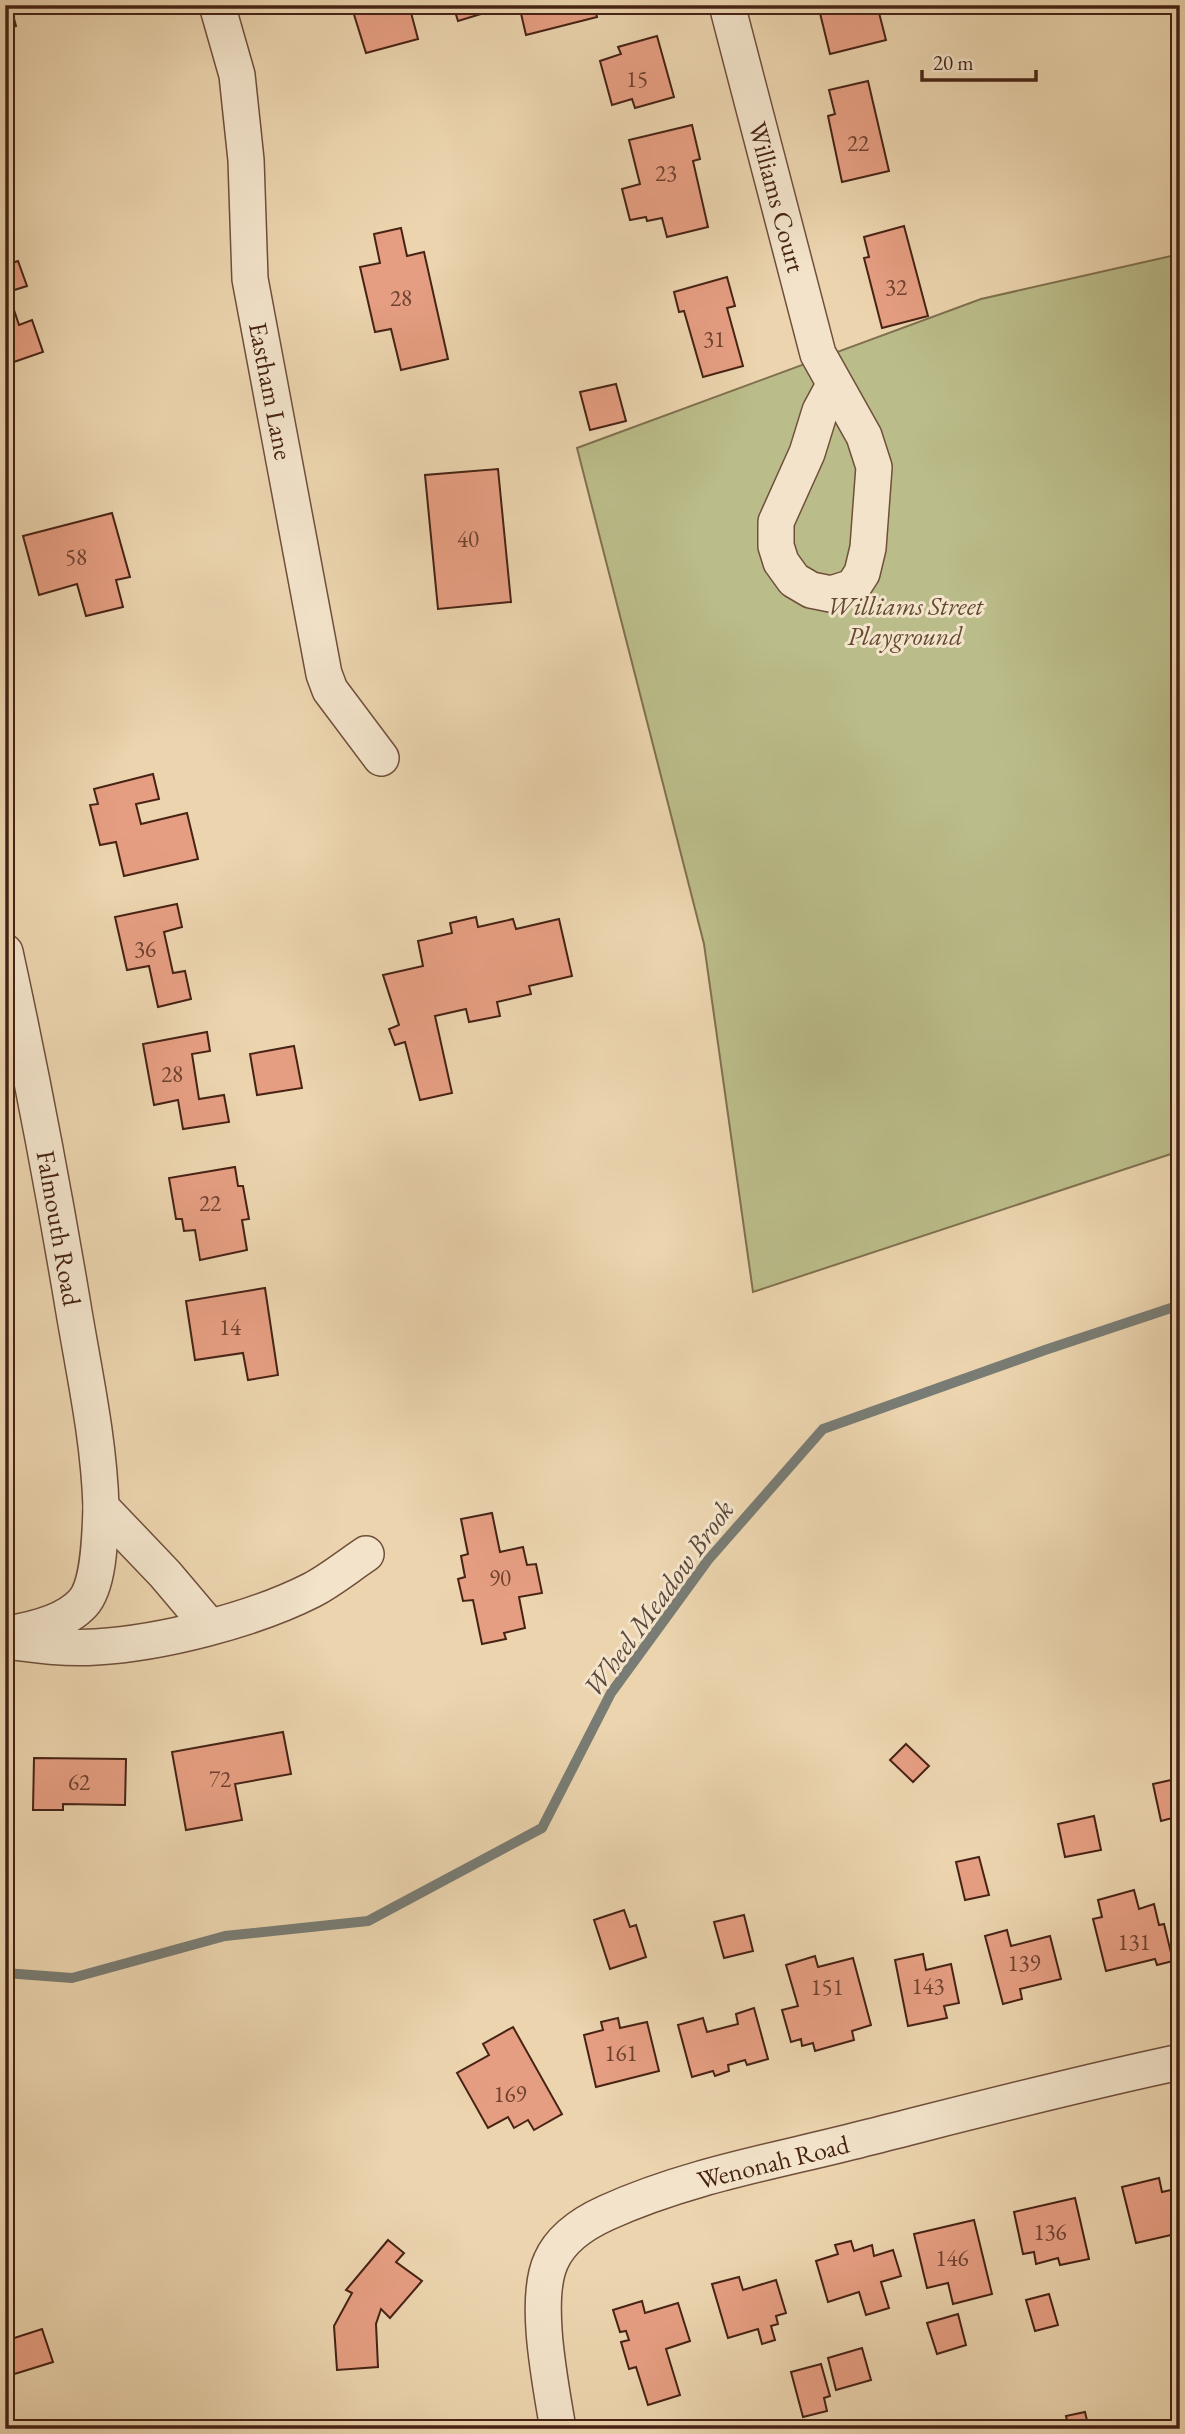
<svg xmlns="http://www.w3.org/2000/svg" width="1185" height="2434" font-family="'EB Garamond',serif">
<rect width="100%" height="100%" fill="#ebd4ae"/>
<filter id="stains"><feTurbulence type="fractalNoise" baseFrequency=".00286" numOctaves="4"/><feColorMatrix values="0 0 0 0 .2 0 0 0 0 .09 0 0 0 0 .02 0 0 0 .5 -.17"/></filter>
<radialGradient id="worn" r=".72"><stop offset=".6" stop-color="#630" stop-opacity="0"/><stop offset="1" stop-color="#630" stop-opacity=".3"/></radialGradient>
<!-- green -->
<polygon fill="#babc89" stroke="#80704f" stroke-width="2" points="1180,254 1180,1151 753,1292 704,944 577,448 981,299"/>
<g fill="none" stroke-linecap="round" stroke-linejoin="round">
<!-- stream -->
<polyline stroke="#797c74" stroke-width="10" points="5,1973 72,1978 225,1936 368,1921 542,1828 611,1693 708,1560 823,1429 1045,1350 1180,1305"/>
</g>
<!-- building -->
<g fill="#e69e82" stroke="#472315" stroke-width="2">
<polygon points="5,5 33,5 12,11 16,26 5,29"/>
<polygon points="351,5 409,5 418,39 366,53"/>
<polygon points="453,5 493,5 494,10 458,21"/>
<polygon points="519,5 594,5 597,17 526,35"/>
<polygon points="818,5 877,5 886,40 830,54"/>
<polygon points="657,36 674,97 635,108 632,99 612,105 600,61 621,54 618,47"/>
<polygon points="868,81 889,171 842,182 828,116 835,114 829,90"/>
<polygon points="692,125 700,159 693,161 708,227 667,237 662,218 647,221 646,217 630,220 622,189 640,184 629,140"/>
<polygon points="904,226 928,316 882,328 864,258 869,257 864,237"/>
<polygon points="401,228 407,256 424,252 448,359 401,370 391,329 375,332 360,267 380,263 374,234"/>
<polygon points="18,261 27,286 8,292 19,325 32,320 43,352 5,365 5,265"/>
<polygon points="727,277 735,306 727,308 743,366 703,377 684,311 679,312 674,292"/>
<polygon points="616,384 626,421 590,430 580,392"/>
<polygon points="498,469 511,602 438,609 425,475"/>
<polygon points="112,513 130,577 116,580 123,607 86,616 77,584 39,595 23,536"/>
<polygon points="153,774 159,799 136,804 141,824 187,813 198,859 124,876 116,842 100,845 90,805 98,804 94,789"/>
<polygon points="177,904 182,927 164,932 173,973 185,971 191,999 158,1007 149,966 127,970 115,917"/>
<polygon points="476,917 478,927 513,919 516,929 559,919 572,976 529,986 531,994 497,1002 500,1016 469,1022 466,1009 435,1016 452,1093 420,1100 405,1042 395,1045 389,1029 399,1025 383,975 423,966 418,941 452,933 450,923"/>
<polygon points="207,1032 210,1051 192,1054 199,1099 224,1095 229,1122 183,1129 178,1100 154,1105 143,1044"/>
<polygon points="294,1046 302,1088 257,1095 250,1054"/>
<polygon points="235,1167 238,1186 243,1186 249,1219 242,1220 247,1250 200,1260 195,1230 184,1231 182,1219 176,1219 169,1178"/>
<polygon points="265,1288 278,1375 248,1380 243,1353 195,1360 186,1301"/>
<polygon points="492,1513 500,1552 523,1547 527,1565 536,1564 542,1593 519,1597 525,1628 504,1633 506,1639 482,1644 473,1600 463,1601 458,1579 465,1577 461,1556 468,1554 461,1519"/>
<polygon points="283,1732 291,1774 235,1784 242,1820 186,1830 172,1752"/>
<polygon points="906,1744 929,1766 913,1782 890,1760"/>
<polygon points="34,1758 126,1759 125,1805 63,1804 63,1810 33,1810"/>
<polygon points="1180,1778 1180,1816 1161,1821 1153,1784"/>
<polygon points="1094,1816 1101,1850 1065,1857 1058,1824"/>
<polygon points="979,1857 989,1895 965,1900 956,1862"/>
<polygon points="1134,1890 1139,1909 1154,1904 1159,1925 1164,1924 1173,1961 1157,1965 1155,1959 1106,1971 1093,1919 1102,1917 1098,1900"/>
<polygon points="624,1910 630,1927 636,1925 646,1957 610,1969 594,1920"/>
<polygon points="744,1915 753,1951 724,1958 714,1922"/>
<polygon points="1007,1930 1011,1946 1050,1936 1061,1979 1020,1989 1022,1999 1003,2004 985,1936"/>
<polygon points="923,1954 926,1970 951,1964 959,2003 944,2006 947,2018 908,2026 895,1960"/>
<polygon points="815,1956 818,1967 853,1958 871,2025 852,2031 854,2040 815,2051 813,2043 802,2046 801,2039 791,2042 782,2010 798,2006 786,1965"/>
<polygon points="754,2008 768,2059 747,2065 745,2060 728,2065 729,2071 715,2076 713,2071 692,2077 678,2025 703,2018 707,2032 738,2024 736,2014"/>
<polygon points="618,2018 620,2028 647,2022 659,2071 596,2087 584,2035 603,2030 601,2022"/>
<polygon points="513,2027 562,2114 534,2130 528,2120 514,2128 508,2117 488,2128 457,2073 489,2055 483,2044"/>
<polygon points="1159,2178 1162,2192 1180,2188 1180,2233 1136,2243 1122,2187"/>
<polygon points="1075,2198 1089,2259 1060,2265 1058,2258 1036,2264 1034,2252 1023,2254 1014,2212"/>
<polygon points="974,2220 992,2294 953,2304 948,2283 927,2288 914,2234"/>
<polygon points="388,2240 404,2253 396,2262 422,2281 390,2318 381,2309 376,2324 378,2367 337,2370 334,2326 352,2293 346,2290"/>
<polygon points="851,2241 854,2251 872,2245 874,2256 893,2250 901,2276 881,2282 889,2308 866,2315 859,2292 828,2302 816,2261 838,2254 835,2245"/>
<polygon points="739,2277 743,2290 776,2280 786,2313 776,2316 778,2324 771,2326 775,2340 762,2344 758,2329 728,2338 712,2284"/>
<polygon points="1049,2294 1058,2325 1035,2331 1026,2300"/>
<polygon points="642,2301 645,2313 678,2303 690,2341 666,2349 680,2395 648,2405 636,2367 629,2369 621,2342 629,2340 626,2331 620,2332 613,2310"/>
<polygon points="958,2314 966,2345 937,2354 927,2323"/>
<polygon points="42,2329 53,2362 5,2377 5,2341"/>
<polygon points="862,2348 871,2380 836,2390 828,2358"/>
<polygon points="821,2364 830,2396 824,2398 827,2411 803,2417 791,2372"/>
<polygon points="5,2408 7,2408 11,2424 5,2426"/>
<polygon points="1085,2412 1089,2429 1069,2429 1066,2416"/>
</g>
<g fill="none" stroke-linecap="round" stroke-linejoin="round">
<defs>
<g id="street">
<polyline points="217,5 237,75 246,160 250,279 324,674 330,690 381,758"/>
<polyline points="727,5 818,354 864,436 874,467 868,548 862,573 853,587 831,594 811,590 794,580 781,562 776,546 776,522 807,453 820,411 834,385"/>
<path d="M 5,952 C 31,1071 54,1192 74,1312 C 85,1377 99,1441 101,1507 L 165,1574 L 209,1626"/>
<path d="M 7,1634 C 32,1630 65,1623 83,1603 C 100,1584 100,1532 101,1507"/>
<path d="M 5,1641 C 35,1645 66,1649 96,1647 C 162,1643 253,1620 312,1590 C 331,1580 348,1566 366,1554"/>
<path d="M 558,2429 C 551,2386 533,2300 551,2261 C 561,2238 584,2223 606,2213 C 689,2175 782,2160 870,2137 C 973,2111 1076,2084 1180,2062"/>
</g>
</defs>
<!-- street casing -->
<use href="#street" stroke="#704f3b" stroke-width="38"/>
<!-- street -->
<use href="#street" stroke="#f2e3ca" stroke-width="35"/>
</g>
<g text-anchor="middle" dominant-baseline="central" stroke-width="6" stroke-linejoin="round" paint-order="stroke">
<!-- number labels -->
<g font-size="23" fill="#6f4230">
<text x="637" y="79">15</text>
<text x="858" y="143">22</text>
<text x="666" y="173">23</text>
<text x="896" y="287">32</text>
<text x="401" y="298">28</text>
<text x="714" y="339">31</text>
<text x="468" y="539">40</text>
<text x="76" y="557">58</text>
<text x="145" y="949">36</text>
<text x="172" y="1074">28</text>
<text x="210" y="1203">22</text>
<text x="230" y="1327">14</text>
<text x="500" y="1578">90</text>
<text x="220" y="1779">72</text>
<text x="79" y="1782">62</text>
<text x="1134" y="1942">131</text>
<text x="1024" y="1963">139</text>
<text x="928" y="1986">143</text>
<text x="827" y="1987">151</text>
<text x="621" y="2053">161</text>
<text x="510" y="2094">169</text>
<text x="1050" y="2232">136</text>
<text x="952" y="2258">146</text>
</g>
<!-- street labels -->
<g font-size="26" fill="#472315" stroke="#f2e3ca">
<text transform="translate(777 197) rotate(75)">Williams Court</text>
<text transform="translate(271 391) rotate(79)">Eastham Lane</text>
<text transform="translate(59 1228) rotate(80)">Falmouth Road</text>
<text transform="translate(773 2162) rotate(-14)">Wenonah Road</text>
</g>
<!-- park labels -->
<g font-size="26" font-style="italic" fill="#644932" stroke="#f2e3ca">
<text x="905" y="606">Williams Street<tspan x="905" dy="30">Playground</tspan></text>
</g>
<!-- water labels -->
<g font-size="28" font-style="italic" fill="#5c483c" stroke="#f2e3ca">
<text transform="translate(658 1598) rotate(-54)">Wheel Meadow Brook</text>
</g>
</g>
<!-- margin -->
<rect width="1185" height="2434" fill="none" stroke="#ebd4ae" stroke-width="28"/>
<rect x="7" y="7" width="1171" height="2420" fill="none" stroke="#472315" stroke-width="3.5"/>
<rect x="14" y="14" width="1157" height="2406" fill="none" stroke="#472315" stroke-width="2"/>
<!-- scale -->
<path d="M922 70v10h114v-10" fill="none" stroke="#472315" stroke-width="3.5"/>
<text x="933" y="70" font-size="21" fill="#472315" stroke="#f2e3ca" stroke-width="5" paint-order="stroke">20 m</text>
<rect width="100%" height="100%" filter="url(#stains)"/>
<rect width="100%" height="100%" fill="url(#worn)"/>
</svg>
